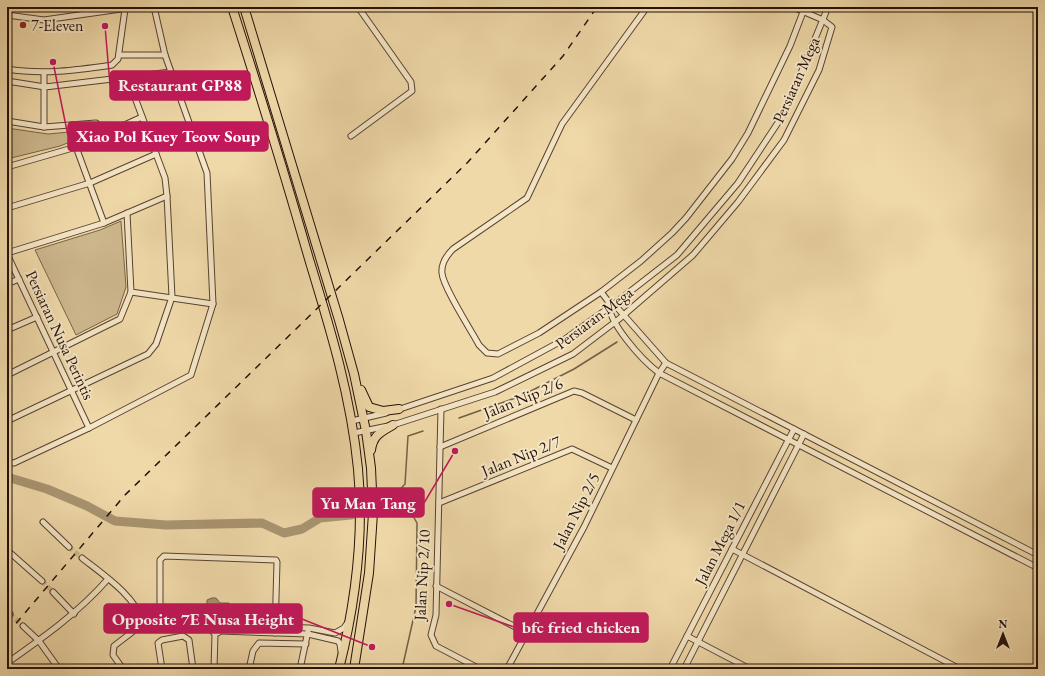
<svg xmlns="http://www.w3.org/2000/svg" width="1045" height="676" font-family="'EB Garamond',serif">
<rect width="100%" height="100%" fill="#f0d9a9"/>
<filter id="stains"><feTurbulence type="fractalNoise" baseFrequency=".005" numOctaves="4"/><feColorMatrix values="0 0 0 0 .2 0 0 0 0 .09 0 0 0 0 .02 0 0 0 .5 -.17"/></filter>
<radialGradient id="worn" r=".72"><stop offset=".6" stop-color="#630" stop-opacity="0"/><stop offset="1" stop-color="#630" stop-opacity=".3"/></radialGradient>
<!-- green -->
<g fill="#cdb78d" stroke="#78644a">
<polygon points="7,128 48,134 91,130 95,132 60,146 7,159"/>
<polygon points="121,221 126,287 117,314 76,335 35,250 100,230"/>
</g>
<!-- water -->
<polygon fill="#aa9572" stroke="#746047" points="212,598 216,598 220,603 229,603 230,609 219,609 211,611 207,605 207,600"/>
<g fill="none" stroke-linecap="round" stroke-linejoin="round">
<!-- stream -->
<g stroke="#746047" stroke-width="1.5">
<polyline points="459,418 521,396 574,369 617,342"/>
<polyline points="402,669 416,607 417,523 405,502 392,498 405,484 408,436 423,431"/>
</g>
<!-- river -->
<polyline stroke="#aa9572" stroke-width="9" points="7,477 47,489 87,506 115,521 166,525 262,523 284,533 302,529 320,518 351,515 392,498"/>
<!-- minor-tunnel -->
<g stroke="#d1bb91" stroke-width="5" stroke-dasharray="5 2.5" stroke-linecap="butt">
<polyline points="69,547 82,558"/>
<polyline points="42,581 53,592"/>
<polyline points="10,614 23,626"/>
</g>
<defs>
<g id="minor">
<path d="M 647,7 L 562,124 L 527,198 L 453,249 C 446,256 441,263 442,273 C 443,287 471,330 479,345 L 487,353 L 498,354 L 539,333 L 601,292 L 641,261 L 672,233 L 686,218 L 732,159 L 748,133 L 790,46 L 803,12"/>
<polyline points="7,15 44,20 135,7"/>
<polyline points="119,55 165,55"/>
<path d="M 7,69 C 43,75 77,70 112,65 L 118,59 L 125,9"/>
<polyline points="44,72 44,127"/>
<polyline points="7,81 45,87 171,72"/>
<polyline points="7,121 44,127 96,123"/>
<polyline points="351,136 412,91 411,82 358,7"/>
<polyline points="76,147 104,223"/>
<polyline points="7,167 76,147 142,117"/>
<polyline points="7,208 90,183 156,154"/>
<polyline points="7,253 104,223 167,196"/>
<polyline points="7,254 89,428"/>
<polyline points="7,284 19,279"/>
<polyline points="131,292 213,304"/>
<polyline points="601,292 608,301 614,304 666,363 1038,555"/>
<path d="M 608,301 C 608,323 642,360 659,373 L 1038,568"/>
<polyline points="7,330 37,317"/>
<polyline points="7,375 120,319 131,292 127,213"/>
<polyline points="441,409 436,615 431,635 436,646 480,669"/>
<polyline points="397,410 493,378 565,339 614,304 677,255 738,183 785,112 828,7"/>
<polyline points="7,421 148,354 156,344 172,297 167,196 165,178 128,79"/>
<polyline points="352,421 386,413"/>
<polyline points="354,433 393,425 495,392 573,354 619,319 693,255 738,202 784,140 819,70 832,27 823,20 793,7"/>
<polyline points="440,447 574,391 582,393 636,420"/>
<polyline points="7,462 14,463 89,428 191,375 213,304 207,173 165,55 154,7"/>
<polyline points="439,503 572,449 612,468"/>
<polyline points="43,522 69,547"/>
<polyline points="732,549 960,669"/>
<polyline points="7,550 42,581"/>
<path d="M 82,558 C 102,574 136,596 143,623 L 140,626 L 114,646 L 113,655 L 123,669"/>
<polyline points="436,586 527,633"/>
<polyline points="53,592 74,614"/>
<polyline points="7,611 10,614"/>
<polyline points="220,625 309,628 335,633 344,628 348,622"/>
<polyline points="23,626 39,641 59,669"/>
<polyline points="220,631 308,634 338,641 340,644 341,652"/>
<polyline points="275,633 277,562 276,560 164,556 160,560 160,613 276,617"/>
<polyline points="687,636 750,669"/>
<path d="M 7,663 C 44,637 78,613 108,579"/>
<polyline points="162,669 158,643 162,640 183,636 189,640 193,669"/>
<polyline points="214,669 215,634 210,629 213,624 217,624 221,629 218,633 215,634"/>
<polyline points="249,669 253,651 259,643 306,644"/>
<polyline points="300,669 308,631"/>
<polyline points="507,669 584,527 659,373 666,363"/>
<polyline points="670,669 794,429"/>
<polyline points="684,669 804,434"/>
</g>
<g id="primary">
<path d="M 232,7 C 259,91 285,175 309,259 C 330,328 351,396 358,469 C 364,534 355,605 339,669"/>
<polyline points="244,7 339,320 354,374 366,431 371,468 373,513 369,573 354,669"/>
<polyline points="361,390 369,407 383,411 399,409"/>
<path d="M 371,450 C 373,435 381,432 393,425"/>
</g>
</defs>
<!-- minor casing -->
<use href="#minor" stroke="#564330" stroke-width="7"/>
<!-- primary casing -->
<use href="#primary" stroke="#231107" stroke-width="10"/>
<!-- minor -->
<use href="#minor" stroke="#f5e6c7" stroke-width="5"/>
<!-- primary -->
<use href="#primary" stroke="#f0d9a9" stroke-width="8"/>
<!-- rail -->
<polyline stroke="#231107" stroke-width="1.5" stroke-dasharray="7 7" stroke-linecap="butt" points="7,634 125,495 468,162 563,56 597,7"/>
</g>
<!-- markers -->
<circle fill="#8f2418" stroke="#f5e6c7" stroke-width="1.5" cx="23" cy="25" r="4"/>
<g text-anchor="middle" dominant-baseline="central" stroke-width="4" stroke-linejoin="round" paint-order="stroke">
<!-- poi labels -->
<g font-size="16" fill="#231107" stroke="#f5e6c7" text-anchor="start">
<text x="31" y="25">7-Eleven</text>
</g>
<!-- street labels -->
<g font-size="16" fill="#231107" stroke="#f5e6c7">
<text transform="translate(796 80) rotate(-66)">Persiaran Mega</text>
<text transform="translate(594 318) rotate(-37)">Persiaran Mega</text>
<text transform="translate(60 335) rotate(65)">Persiaran Nusa Perintis</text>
<text transform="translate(523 398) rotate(-22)">Jalan Nip 2/6</text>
<text transform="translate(521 456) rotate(-22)">Jalan Nip 2/7</text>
<text transform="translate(576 511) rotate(-63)">Jalan Nip 2/5</text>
<text transform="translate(720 543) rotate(-63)">Jalan Mega 1/1</text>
<text transform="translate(422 575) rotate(-87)">Jalan Nip 2/10</text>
</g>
</g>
<!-- callouts -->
<path fill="none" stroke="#c2185b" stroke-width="1.5" d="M105 26L110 85M53 62L68 136M455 451L424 503M372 647L302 619M449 604L514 627"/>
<g fill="#c2185b" stroke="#f5e6c7" stroke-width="1.5">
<circle cx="105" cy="26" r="4"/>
<circle cx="53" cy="62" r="4"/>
<circle cx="455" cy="451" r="4"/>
<circle cx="372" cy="647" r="4"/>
<circle cx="449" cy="604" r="4"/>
</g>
<g fill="#c2185b" stroke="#c2185b" stroke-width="1.5">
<rect x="110" y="71" width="140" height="29" rx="4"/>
<rect x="68" y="122" width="200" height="29" rx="4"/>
<rect x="313" y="488" width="111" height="29" rx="4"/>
<rect x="104" y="604" width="198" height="29" rx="4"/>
<rect x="514" y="613" width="134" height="29" rx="4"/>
</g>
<g font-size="17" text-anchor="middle" font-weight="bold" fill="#fff">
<text x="180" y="91">Restaurant GP88</text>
<text x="168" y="142">Xiao Pol Kuey Teow Soup</text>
<text x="368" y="509">Yu Man Tang</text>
<text x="203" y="625">Opposite 7E Nusa Height</text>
<text x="581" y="633">bfc fried chicken</text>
</g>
<!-- margin -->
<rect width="1045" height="676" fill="none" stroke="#f0d9a9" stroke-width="24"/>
<rect x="8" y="8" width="1029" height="660" fill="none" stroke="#231107" stroke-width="2"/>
<rect x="12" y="12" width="1021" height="652" fill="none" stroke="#231107"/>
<!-- north arrow -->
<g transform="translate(1003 634)" stroke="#f5e6c7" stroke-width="3" paint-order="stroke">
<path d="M0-3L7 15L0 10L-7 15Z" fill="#231107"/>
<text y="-6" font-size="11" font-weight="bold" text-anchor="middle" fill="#231107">N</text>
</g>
<rect width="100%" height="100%" filter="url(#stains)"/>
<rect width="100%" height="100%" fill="url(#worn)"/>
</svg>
